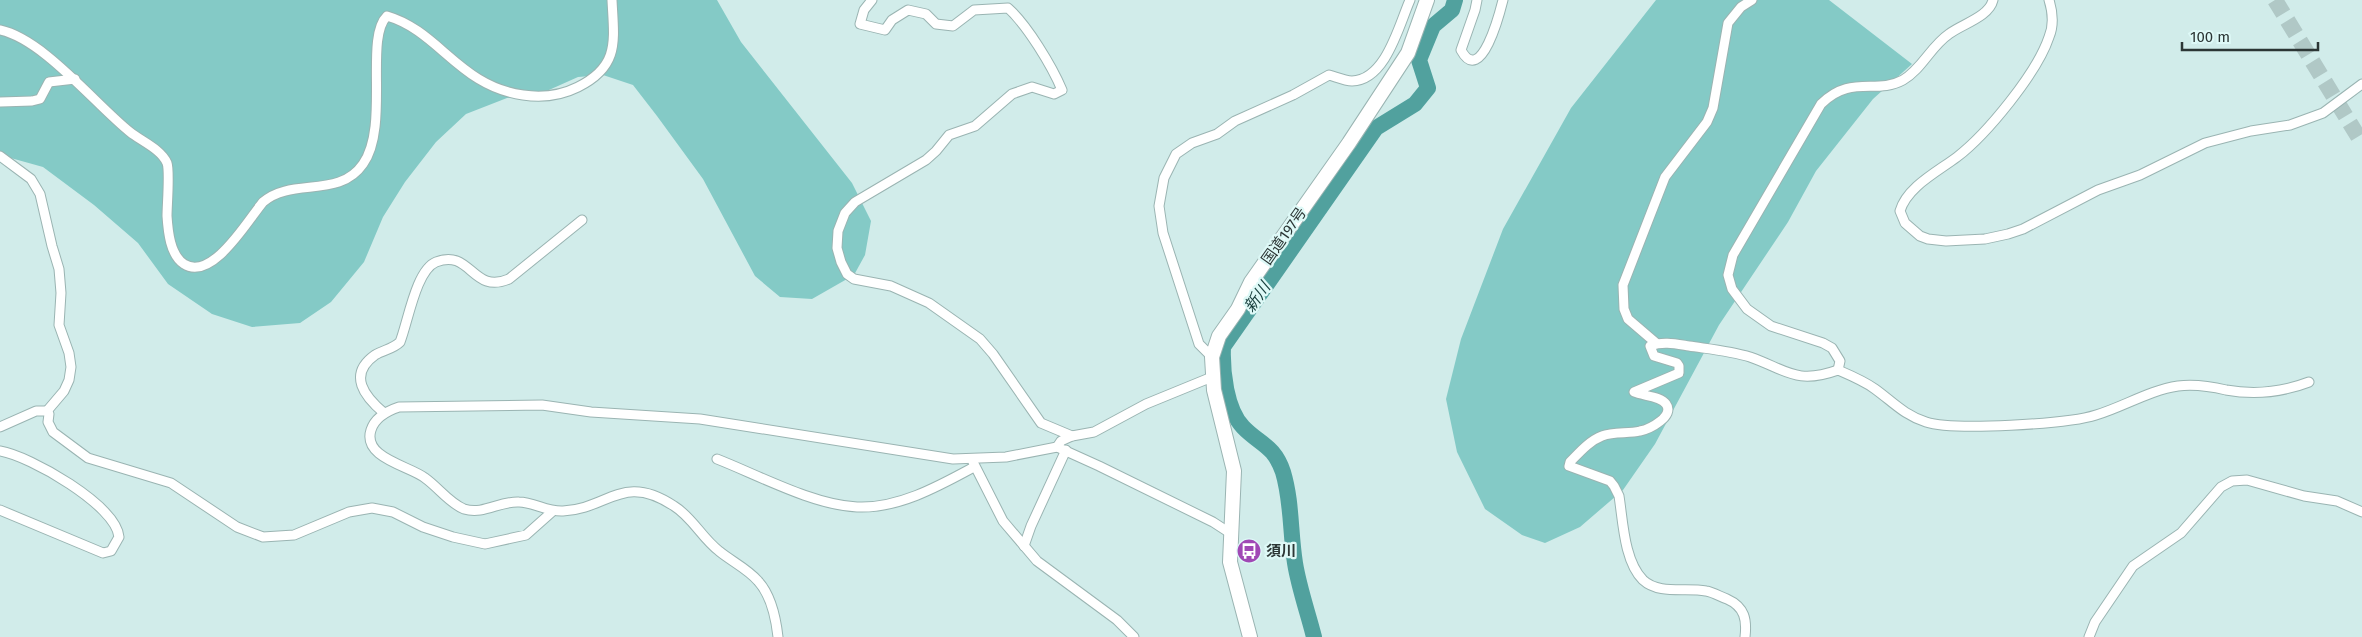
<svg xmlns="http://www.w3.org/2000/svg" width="2362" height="637" font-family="'Fira Sans','Noto Sans JP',sans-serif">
<rect width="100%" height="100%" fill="#d1ecea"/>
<!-- green -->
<g fill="#84cac6">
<polygon points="0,0 717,0 741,42 852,183 871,221 865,255 854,275 812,299 780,297 755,276 703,179 657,116 633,85 603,75 578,77 540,94 507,98 466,114 436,142 405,182 383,217 364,262 331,302 300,323 252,327 212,314 168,284 138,243 94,205 43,167 0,155"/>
<polygon points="1656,0 1829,0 1912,64 1873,99 1816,171 1788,222 1719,325 1655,444 1623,490 1580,527 1545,543 1522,535 1485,509 1457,452 1446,399 1461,339 1503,229 1571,108"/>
</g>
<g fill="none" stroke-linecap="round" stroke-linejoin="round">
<!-- river -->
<path stroke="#51a19e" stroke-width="16" d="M 1314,637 C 1308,613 1299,588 1295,563 C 1290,532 1292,502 1283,472 C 1274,445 1259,444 1243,427 C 1226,409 1222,371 1223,347 L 1376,128 L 1415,104 L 1428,88 L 1419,60 L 1433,26 L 1452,10 L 1455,0"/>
<!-- motorway-tunnel -->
<polyline stroke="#b0c8c6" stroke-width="16" stroke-dasharray="16 8" stroke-linecap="butt" points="2275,0 2362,143"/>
<defs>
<g id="minor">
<path d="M 872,0 L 864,10 L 860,24 L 885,30 L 892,20 L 908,10 L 926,14 L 936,24 L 953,26 L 974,10 L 1008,8 C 1027,25 1052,66 1062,90 L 1054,94 L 1032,87 L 1012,94 L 975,126 L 949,135 L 936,151 L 926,160 L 855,202 L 845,213 L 838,231 L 837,248 L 841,262 L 847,274 L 854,279 L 891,286 L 929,303 L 980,339 L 993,354 L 1041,423 L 1072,436"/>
<path d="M 1477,0 L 1475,10 L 1461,50 C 1481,87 1500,12 1503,0"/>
<path d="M 2049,0 C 2053,13 2054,25 2049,37 C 2037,73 1987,134 1957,157 C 1937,172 1907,187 1900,211 L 1905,223 L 1920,236 L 1928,239 L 1946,241 L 1985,239 L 2008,234 L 2023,229 L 2098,190 L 2140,175 L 2205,143 L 2251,131 L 2290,125 L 2323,113 L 2362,84"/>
<path d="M 0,30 C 43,39 95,104 130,132 C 141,141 161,149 167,163 C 170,171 167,205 167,216 C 168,231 170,255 184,264 C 212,282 248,220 263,202 C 292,177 339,199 363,164 C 390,126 364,38 387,16 C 439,31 459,86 523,95 C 543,98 560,96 578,87 C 620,66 614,41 612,0"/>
<polyline points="0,102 32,101 40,99 49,82 75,79"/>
<polyline points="0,156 31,179 40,194 52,246 59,269 61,293 59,325 69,353 71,367 69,380 64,391 47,411"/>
<polyline points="1656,343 1628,319 1624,309 1623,285 1665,177 1707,122 1713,108 1728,23 1741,7 1752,0"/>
<path d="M 1212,357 L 1199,344 L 1163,233 L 1159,206 L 1164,178 L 1176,154 L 1192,143 L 1217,134 L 1235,121 L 1293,95 L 1329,75 C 1336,77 1345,81 1352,81 C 1386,80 1399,25 1410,0"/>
<path d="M 1838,370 L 1840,361 L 1832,348 L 1823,343 L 1771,326 L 1747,309 L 1732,289 L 1728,275 L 1733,255 L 1821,104 C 1851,74 1876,95 1903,80 C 1922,69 1931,46 1949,34 C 1962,24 1989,17 1993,0"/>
<polyline points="47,411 49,414 48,422 53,432 88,458 171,483 237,527 263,537 294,535 349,512 372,508 393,512 423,527 453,537 485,544 526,535 553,511"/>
<path d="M 384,413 C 365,397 347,375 375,355 C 383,350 393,349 400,342 C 408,322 416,270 436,262 C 471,248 472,295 509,279 L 582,220"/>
<polyline points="0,427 36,411 47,411"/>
<polyline points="1057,447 1061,441 1072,436 1094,432 1146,404 1212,377"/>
<path d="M 0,451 C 30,456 116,505 119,537 L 111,551 L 103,553 L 0,510"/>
<path d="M 717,459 C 758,475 813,505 857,507 C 898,509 939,486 974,467"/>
<polyline points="973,462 1003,521 1037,561 1117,620 1134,637"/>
<polyline points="1024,546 1031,526 1066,450"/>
<path d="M 778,637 C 776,619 771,595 758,581 C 748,569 731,561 719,551 C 702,538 692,517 674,506 C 623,472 608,509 563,511 C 547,512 534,502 519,502 C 499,501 484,515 464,509 C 449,503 438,487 425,478 C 410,466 362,458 371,430 C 375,417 387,411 399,407 L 542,405 L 591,412 L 700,419 L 953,459 L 1006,457 L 1057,447 L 1099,466 L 1213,522 L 1233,535"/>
<path d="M 1745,637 C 1747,620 1745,607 1727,599 C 1721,597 1713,592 1706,591 C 1686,587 1659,595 1643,580 C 1624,561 1623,521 1619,496 L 1614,486 L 1610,481 L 1569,466 L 1570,462 C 1579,453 1589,441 1602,436 C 1614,431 1628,434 1640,431 C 1650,429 1675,416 1666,404 C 1661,396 1643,396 1634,392 L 1679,373 L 1679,366 L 1677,363 L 1654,356 L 1650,346 C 1663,341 1676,344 1689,346 C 1709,349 1731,351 1750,357 C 1787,370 1796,385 1838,370 C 1852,376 1864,381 1875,389 C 1893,402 1904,415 1926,422 C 1953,431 2068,424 2096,415 C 2123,407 2150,390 2178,386 C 2195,384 2209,386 2226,390 C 2254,395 2283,392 2309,382"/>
<polyline points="2089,637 2095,622 2133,566 2181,533 2221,487 2232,481 2247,480 2304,496 2337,501 2362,512"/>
</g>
<polyline id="trunk" points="1250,637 1230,562 1234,471 1214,390 1212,357 1219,336 1238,309 1251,282 1349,143 1408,53 1427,0"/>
</defs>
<!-- minor casing -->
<use href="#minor" stroke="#9ab4b2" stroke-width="11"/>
<!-- trunk casing -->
<use href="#trunk" stroke="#9ab4b2" stroke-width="16"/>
<!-- minor -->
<use href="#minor" stroke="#fff" stroke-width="9"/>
<!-- trunk -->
<use href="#trunk" stroke="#fff" stroke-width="14"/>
</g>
<!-- icons -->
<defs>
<symbol id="bus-disc" viewBox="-11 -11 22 22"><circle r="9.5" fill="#a048b5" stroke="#def9f7"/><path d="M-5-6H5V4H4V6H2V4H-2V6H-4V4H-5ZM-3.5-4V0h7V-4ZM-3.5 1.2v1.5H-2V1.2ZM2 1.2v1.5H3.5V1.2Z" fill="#fff"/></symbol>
</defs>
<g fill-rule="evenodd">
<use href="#bus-disc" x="1235" y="537" width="28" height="28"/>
</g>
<g text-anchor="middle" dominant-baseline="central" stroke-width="4.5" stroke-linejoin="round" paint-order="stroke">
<!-- street labels -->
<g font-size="15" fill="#2c3635" stroke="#def9f7">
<text transform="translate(1284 236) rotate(-55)">国道197号</text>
</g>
<!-- poi labels -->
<g font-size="15" font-weight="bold" fill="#2c3635" stroke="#def9f7" text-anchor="start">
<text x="1266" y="551">須川</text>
</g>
<!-- water labels -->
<g font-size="16" font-style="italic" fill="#163d3b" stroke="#def9f7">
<text transform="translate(1257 297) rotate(-55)">新川</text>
</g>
</g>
<!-- scale -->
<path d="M2182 42v8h136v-8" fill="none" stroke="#2c3635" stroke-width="2.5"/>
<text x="2190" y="42" font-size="15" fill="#2c3635" stroke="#def9f7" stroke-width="4" paint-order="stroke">100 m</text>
</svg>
